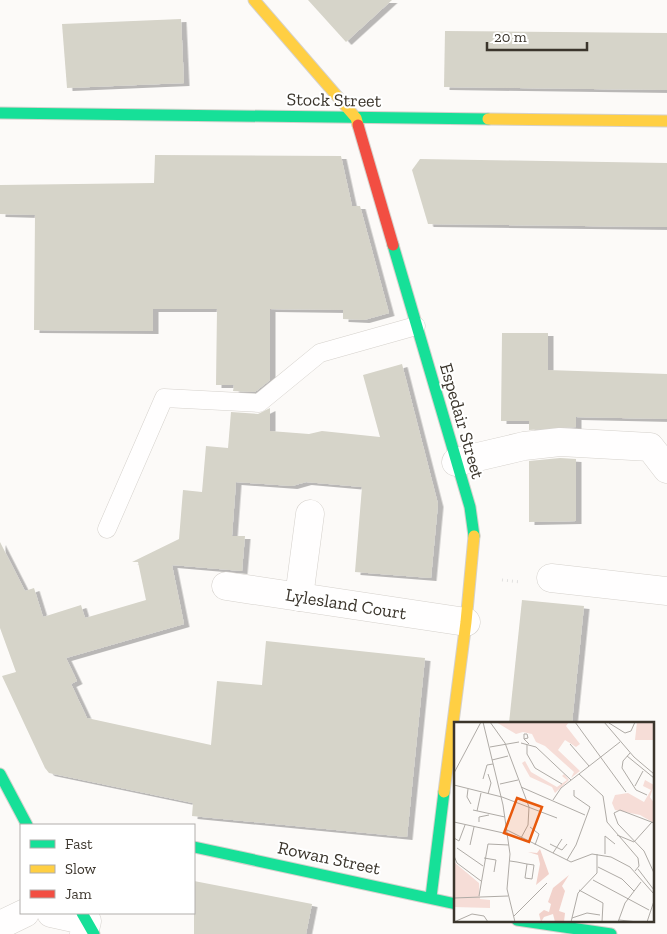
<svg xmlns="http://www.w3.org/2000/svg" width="667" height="934" font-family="'Zilla Slab',serif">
<defs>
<filter id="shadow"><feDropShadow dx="5.5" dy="3" stdDeviation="0" flood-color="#0004"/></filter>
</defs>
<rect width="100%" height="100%" fill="#fcfaf8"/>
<!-- building -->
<g fill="#d6d4c9" filter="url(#shadow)">
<polygon points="308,0 392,0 346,42"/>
<polygon points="181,19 184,83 67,88 62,24"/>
<polygon points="445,31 667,33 667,90 444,87"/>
<polygon points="155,155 341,156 352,206 360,206 389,313 364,320 343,319 343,310 270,309 270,380 255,392 233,391 234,385 216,385 217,309 153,309 153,331 34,330 35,215 0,214 0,185 154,183"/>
<polygon points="420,159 667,163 667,227 428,224 412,170"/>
<polygon points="502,333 548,333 548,370 667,374 667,419 576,417 576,427 529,430 529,421 501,421"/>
<polygon points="402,364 438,504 431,578 355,572 362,487 306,482 292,486 236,482 232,536 245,536 242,571 172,565 184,624 66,658 77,681 71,684 87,718 211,745 217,681 262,685 266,641 425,658 407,837 192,816 193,803 49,773 45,768 2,676 16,672 0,628 0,542 25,591 34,588 43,617 81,605 85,618 146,600 138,562 132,562 179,539 183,490 202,492 206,446 228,448 231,412 258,414 270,408 270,431 309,434 322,431 380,437 363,375"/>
<polygon points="560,458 576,459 576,521 529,522 529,461"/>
<polygon points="522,600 584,606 572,723 509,723"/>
<polygon points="194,881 312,904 306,934 194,934"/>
</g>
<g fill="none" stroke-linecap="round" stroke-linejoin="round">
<defs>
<polyline id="lane" points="107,529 164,398 259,403 320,353 416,326"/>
<g id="street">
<polyline points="456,462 524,446 560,442 650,447 667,469"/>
<polyline points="551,578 667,591"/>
<polyline points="226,586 466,622"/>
<polyline points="299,597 310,514"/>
<polyline points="51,913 87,921 84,934"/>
<polyline points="0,925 25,913"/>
</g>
<g id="fast">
<polyline points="0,113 488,119"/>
<polyline points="393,245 470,507 474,536"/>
<polyline points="0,774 27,825"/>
<polyline points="194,847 456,904"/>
<polyline points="431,897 444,792"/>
<polyline points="82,913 94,934"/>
<polyline points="517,920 611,934"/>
</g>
<g id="slow">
<polyline points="254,0 356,118 358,125"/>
<polyline points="488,119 667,121"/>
<polyline points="444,792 466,622 474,536"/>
</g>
<polyline id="jam" points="358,125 393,245"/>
</defs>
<!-- lane casing -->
<use href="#lane" stroke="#d5d1cc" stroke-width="19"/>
<!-- street casing -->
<use href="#street" stroke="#d5d1cc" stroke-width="29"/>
<!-- fast casing -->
<use href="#fast" stroke="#d5d1cc" stroke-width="13"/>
<!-- slow casing -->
<use href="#slow" stroke="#d5d1cc" stroke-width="13"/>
<!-- jam casing -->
<use href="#jam" stroke="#d5d1cc" stroke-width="13"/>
<!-- path -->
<polyline stroke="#e2e1e0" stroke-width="3" stroke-dasharray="1 4" stroke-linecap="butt" points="502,580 521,582"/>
<!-- lane -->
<use href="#lane" stroke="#fffefe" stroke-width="18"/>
<!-- street -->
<use href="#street" stroke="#fffefe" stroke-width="28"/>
<!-- fast -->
<use href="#fast" stroke="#16e098" stroke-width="11"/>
<!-- slow -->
<use href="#slow" stroke="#ffcf43" stroke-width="11"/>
<!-- jam -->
<use href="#jam" stroke="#f24e42" stroke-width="11"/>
</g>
<g text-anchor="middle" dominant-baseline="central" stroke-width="4" stroke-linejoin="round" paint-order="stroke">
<!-- street labels -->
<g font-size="18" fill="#3b352c" stroke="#fff">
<text transform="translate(334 100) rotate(1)">Stock Street</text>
<text transform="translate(462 421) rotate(74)">Espedair Street</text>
<text transform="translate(346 604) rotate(9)">Lylesland Court</text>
<text transform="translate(329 858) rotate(12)">Rowan Street</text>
</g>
</g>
<!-- overview -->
<g transform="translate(454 722)">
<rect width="200" height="200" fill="#fcfaf8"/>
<path d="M 42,0 L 115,0 L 112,4 L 126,22 L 122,25 L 111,18 L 104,28 L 126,49 L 117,56 L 120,50 L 91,24 L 82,20 L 78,12 L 69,10 L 62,12 ZM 183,0 L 200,0 L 200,18 L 181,18 ZM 71,39 L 77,50 L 103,65 L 113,58 L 108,54 L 110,52 L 115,58 L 101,71 L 98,65 L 76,55 L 68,41 ZM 191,58 L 200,63 L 196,75 L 200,81 L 200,101 L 186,93 L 161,88 L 158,81 L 161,73 L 174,71 L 190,80 L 197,68 L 189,64 ZM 0,140 L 25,161 L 26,177 L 36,178 L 36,186 L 0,185 Z" fill="#f6ddd7"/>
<path d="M 86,127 L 95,152 L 82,163 L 86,142 L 84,133 L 74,130 L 83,131 ZM 115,153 L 108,164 L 111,169 L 105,189 L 111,191 L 110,200 L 101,200 L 99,192 L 90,195 L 87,200 L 85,192 L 90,188 L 95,190 L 97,182 L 94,180 L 99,166 Z" fill="#f2d2cb"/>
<path fill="none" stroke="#afaba6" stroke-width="1" d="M 29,0 L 49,83 L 56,132 L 53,167 L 61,200M 36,0 L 51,21 L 75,85 L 74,103 L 67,116M 121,0 L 172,70M 150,0 L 180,35 L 200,52M 155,1 L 171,11 L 177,9 L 181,0M 70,17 L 74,16 L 73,12 L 70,12 L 70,17 L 75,22M 67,21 L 82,25 L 117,58M 116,22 L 135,44M 73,23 L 73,32 L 81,46 L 108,62M 36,25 L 65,20M 176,31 L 169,39 L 168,46 L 182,68 L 193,73M 173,34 L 200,56M 38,38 L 54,34M 0,51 L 27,0M 34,52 L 37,61 L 34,72M 125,52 L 149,74 L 153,100 L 184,136 L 185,144 L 181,149M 29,57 L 33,43 L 39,42M 46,62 L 64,58M 0,63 L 48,75 L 103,96M 181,64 L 189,49M 67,65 L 131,93M 14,67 L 13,75 L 17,82M 99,78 L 107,66 L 166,20M 19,88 L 51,95M 23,89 L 27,71M 0,100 L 54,112M 25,100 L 25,95 L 35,93M 200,101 L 166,88 L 160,91 L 164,102 L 190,129 L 200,151M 76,105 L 85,112 L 81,123M 53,108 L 117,140 L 138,132 L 157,135 L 176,145 L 200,172M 163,113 L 180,120 L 198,100M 0,116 L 5,119 L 11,103M 96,122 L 108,128 L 113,122M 16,123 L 20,105M 3,126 L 29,144M 99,131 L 108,117M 151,132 L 151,114 L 161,122M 0,134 L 3,141 L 27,159M 30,136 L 42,138 L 40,150M 113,138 L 122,123 L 136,85 L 120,74 L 120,68M 56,139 L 63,140 L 73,142 L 80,143 L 78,157 L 71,156 L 73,142M 144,145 L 168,157 L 180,169M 184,147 L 200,168M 139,158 L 195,188M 125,168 L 149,181 L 148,200M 25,174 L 34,122 L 55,123M 0,176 L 54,174M 60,194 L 93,161M 118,196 L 133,191 L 146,193M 165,198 L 184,200M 0,200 L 18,192 L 30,194 L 34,200M 117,200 L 124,171 L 143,151 L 143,132M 164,200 L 171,181 L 187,160M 193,200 L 200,179"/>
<path fill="#e8590c" fill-opacity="0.15" stroke="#e8590c" stroke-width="2.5" d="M 63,76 L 88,85 L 75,120 L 50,111 Z"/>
<rect width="200" height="200" fill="none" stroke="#3b352c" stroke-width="2.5"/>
</g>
<!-- legend -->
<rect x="20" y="824" width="175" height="90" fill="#ffffff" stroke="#b1aeab"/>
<rect x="30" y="840" width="25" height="8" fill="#16e098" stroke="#b1aeab"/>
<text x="65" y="849" font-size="15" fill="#3b352c">Fast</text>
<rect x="30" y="865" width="25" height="8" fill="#ffcf43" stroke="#b1aeab"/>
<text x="65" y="874" font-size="15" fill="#3b352c">Slow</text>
<rect x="30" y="890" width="25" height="8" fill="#f24e42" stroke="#b1aeab"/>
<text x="65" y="899" font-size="15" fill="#3b352c">Jam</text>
<!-- scale -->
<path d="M487 42v8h100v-8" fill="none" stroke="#3b352c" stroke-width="2.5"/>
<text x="494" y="42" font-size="15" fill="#3b352c" stroke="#ffffff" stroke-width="4" paint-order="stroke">20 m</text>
</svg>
